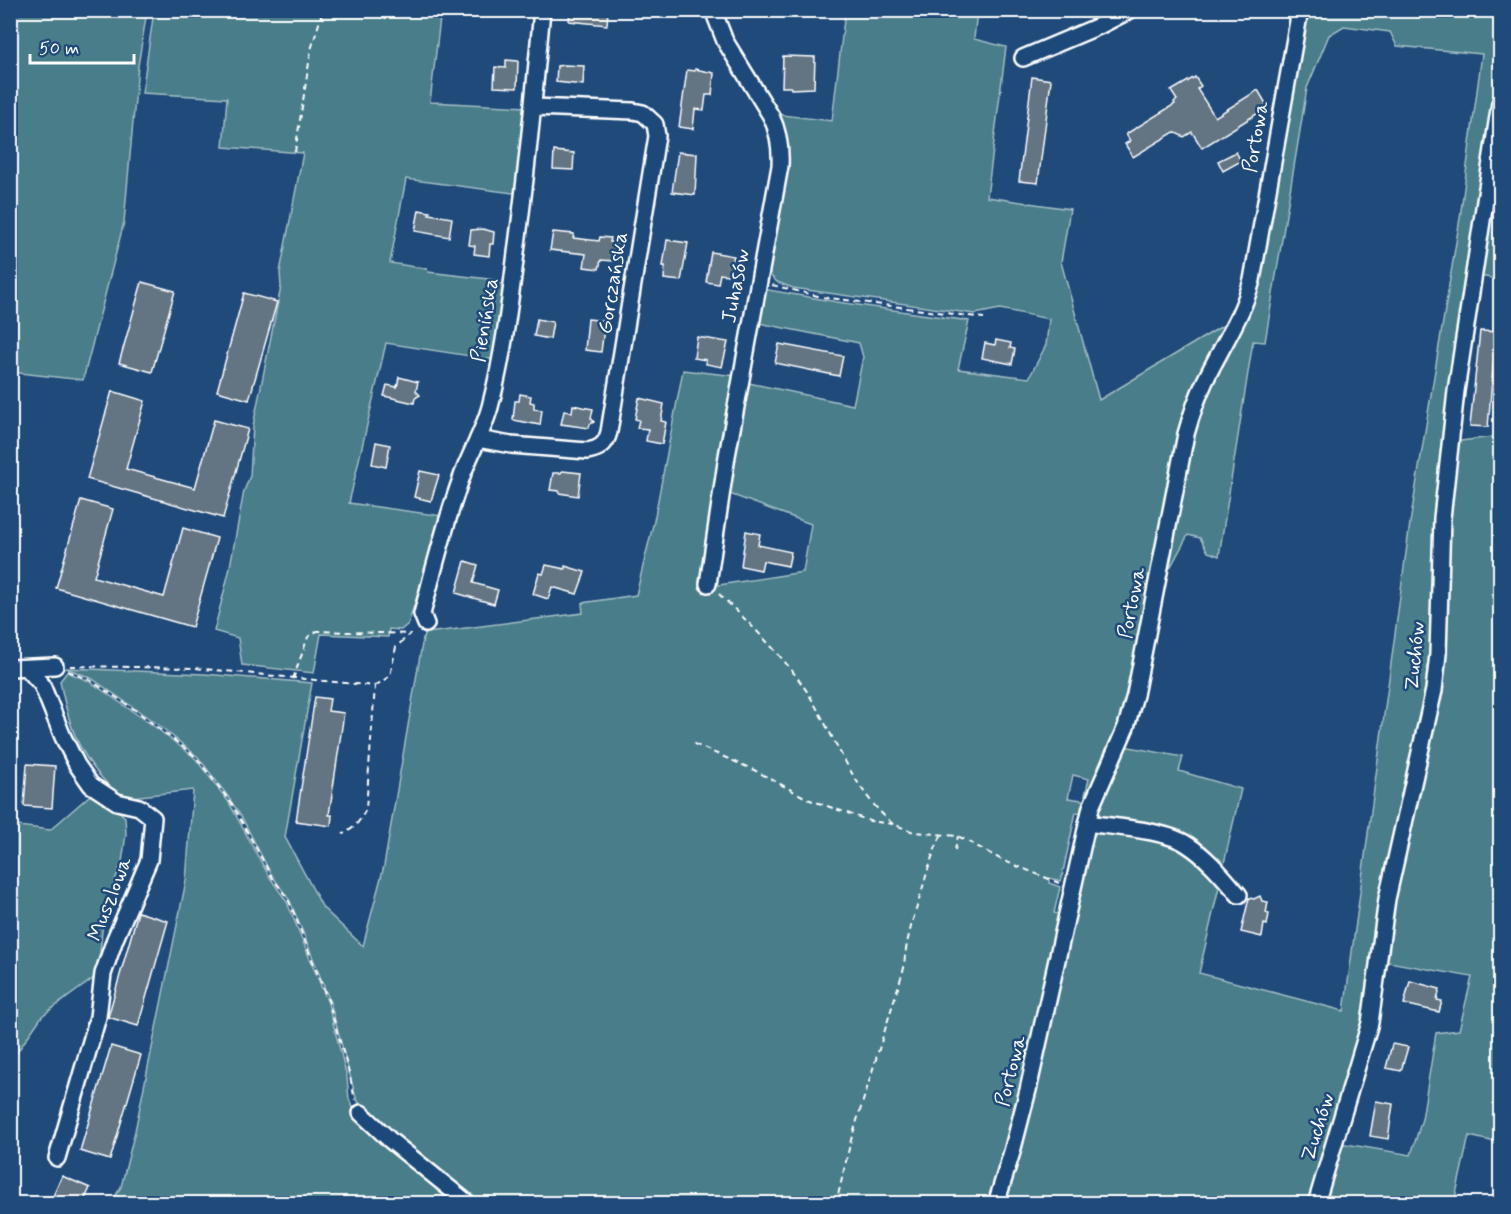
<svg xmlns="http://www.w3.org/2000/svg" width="1511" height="1214" font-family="Mynerve,sans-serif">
<rect width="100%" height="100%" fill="#1f4a7a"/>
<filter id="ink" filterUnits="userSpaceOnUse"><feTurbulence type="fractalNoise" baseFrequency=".0167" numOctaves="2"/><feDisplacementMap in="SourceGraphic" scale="12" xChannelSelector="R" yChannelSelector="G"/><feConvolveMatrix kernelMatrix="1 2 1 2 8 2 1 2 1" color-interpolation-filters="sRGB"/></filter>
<g filter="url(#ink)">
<!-- green -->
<g fill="#487d8a" stroke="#a4bec4" stroke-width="1.5">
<polygon points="441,10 430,102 527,107 520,194 406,179 390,263 427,269 428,272 497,280 502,285 504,294 496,360 386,343 349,503 443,516 408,624 401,630 389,629 388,637 321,634 314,673 242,665 238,638 214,631 229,572 244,491 250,476 253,426 281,287 280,272 303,153 223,147 227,98 142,93 154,11"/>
<polygon points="10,11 147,11 138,66 124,222 83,380 11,372"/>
<polygon points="845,11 977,11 974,39 1006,47 987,197 1070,209 1061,262 1099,400 1234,319 1214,353 1154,574 1149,578 1140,647 1122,726 1088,794 1085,795 1089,779 1073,775 1068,798 1082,800 1086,805 1083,813 1076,812 1061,881 1049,878 1049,883 1060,887 1054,913 1063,915 1050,981 992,1203 477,1203 361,1106 356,1098 330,1002 304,935 290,901 271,874 241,816 226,794 198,757 160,726 91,678 66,668 204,674 312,683 285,837 323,908 363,946 384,866 423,638 427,633 583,613 582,603 636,595 654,521 683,370 736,376 712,586 803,572 811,524 727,493 744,382 853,405 863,357 859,343 754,322 763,289 837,302 969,321 958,369 1029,378 1046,345 1049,319 1000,309 975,314 793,288 777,282 765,270 784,166 774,114 832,121"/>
<polygon points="1305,11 1500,11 1500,79 1479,221 1435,654 1372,997 1312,1204 1000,1204 1091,835 1096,831 1170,840 1221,878 1199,973 1344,1011 1410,523 1460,218 1482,54 1397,46 1390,32 1344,26 1329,35 1307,88 1265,342 1253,341 1219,556 1208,552 1200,538 1188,535 1170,568 1164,568 1198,412 1241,325"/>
<polygon points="1500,131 1500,279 1477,276"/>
<polygon points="1500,436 1500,1143 1469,1136 1454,1203 1319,1204 1340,1143 1411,1155 1422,1119 1436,1033 1459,1030 1472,977 1383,961 1391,900 1438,690 1453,442"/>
<path d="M 67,672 L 89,681 L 155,727 L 195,758 L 228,801 L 269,876 L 287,902 L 297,927 L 328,1003 L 347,1077 L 349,1099 L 353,1108 L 459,1203 L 111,1203 L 121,1187 L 135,1131 L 186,881 L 193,790 L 122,798 C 82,763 70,733 60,681 Z"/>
<polygon points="1124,746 1183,757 1179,771 1241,789 1222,872 1188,842 1103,821 1098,816 1097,807"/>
<polygon points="96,790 125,817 126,834 122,862 109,896 102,931 98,975 42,1016 11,1061 11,825 50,830"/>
</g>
<!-- building -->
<g fill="#637483" stroke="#fff" stroke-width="1.5">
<polygon points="570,10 608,10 607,25 569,21"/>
<polygon points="783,56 815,57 814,88 791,89 791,87 782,87"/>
<polygon points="506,60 518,61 517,88 494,87 495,67 506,68"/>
<polygon points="564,65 584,66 583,85 556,82 557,66"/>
<polygon points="695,69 714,73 712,95 706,95 704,110 695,109 693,129 679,127 687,70 695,71"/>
<polygon points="1032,77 1051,80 1038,183 1019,181"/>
<polygon points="1195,77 1201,86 1197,89 1215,117 1258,90 1268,107 1202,148 1192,132 1184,137 1174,132 1133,157 1125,144 1130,141 1126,134 1175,104 1174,102 1177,100 1171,91"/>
<polygon points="554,151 574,153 573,170 553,169"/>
<polygon points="678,152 697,154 695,195 672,192"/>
<polygon points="1236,152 1241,161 1223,171 1218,161"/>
<polygon points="419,210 430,212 429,214 452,218 449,237 415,231"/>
<polygon points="483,229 494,232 493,244 490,244 489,256 474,254 475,246 469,245 471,230"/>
<polygon points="553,232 574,234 573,238 599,241 600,237 611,238 610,242 616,242 614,261 601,260 599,269 584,267 586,254 550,250"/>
<polygon points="667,240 688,243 681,281 664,279 665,266 663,266"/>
<polygon points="711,252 734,256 728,275 720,274 718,284 706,282"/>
<polygon points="142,282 175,291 152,372 119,363"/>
<polygon points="244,293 277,302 249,400 217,391"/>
<polygon points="537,319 553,322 550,339 534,336"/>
<polygon points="588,319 605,321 601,352 585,350"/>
<polygon points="1480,331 1500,332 1500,358 1494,357 1488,427 1470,426"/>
<polygon points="697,337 728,342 722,367 706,364 706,360 694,358"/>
<polygon points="996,340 1011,343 1010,348 1015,349 1012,364 982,358 985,343 995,345"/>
<polygon points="779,344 843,356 839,376 775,363"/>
<polygon points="399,377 418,382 416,391 420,395 415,398 414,403 384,396 387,385 397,387"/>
<polygon points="112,391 145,401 126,469 195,488 214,420 248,429 223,518 87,479"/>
<polygon points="520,394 531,396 530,402 534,403 534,409 542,410 540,425 513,420 515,401 519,401"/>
<polygon points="639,398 664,404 661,421 666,422 662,444 646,441 648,429 637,428 639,420 635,419"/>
<polygon points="573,405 593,409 591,418 594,422 590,424 589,428 561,424 564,411 572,412"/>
<polygon points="376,442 390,445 386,467 372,464"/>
<polygon points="420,471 439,475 431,501 414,497"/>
<polygon points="562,471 581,473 578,496 559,493 559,491 550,490 553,473 561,473"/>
<polygon points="81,500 113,509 94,577 164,597 183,528 217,538 192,627 56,588"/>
<polygon points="746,531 760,534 758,545 791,552 788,566 763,561 761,570 741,566"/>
<polygon points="465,561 478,565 473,583 498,590 494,604 456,593"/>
<polygon points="546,565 565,569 565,566 585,572 577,594 552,587 548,599 533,594 539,573 543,574"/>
<polygon points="315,697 330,699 328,711 344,713 329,815 332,815 331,826 296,821"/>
<polygon points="27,764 55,766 52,808 24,806"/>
<polygon points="1260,896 1262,901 1268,902 1266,913 1269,914 1267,925 1264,924 1262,937 1241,932 1249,898 1254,899"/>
<polygon points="138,912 168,921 138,1026 108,1017"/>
<polygon points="1410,981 1440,989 1437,1000 1442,1001 1439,1012 1404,1004"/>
<polygon points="1392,1044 1408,1047 1401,1071 1386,1068"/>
<polygon points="111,1046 141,1055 110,1160 80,1151"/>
<polygon points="1376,1101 1393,1104 1388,1139 1370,1136"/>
<polygon points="62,1176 90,1188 83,1203 50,1203"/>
</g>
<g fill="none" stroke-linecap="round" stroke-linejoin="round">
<defs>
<g id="minor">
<polyline points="1023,58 1099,26 1130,10"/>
<path d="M 478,439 L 511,445 L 587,451 C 600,449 606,444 609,432 L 657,136 L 655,124 L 643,113 L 633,111 L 534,107"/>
<path d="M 708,584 L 727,456 L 780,166 C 781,148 779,133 771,116 L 725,41 L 713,10"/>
<path d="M 426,624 L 422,614 C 434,569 445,523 461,479 C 470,453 485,429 491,403 C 505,349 511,292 518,237 C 528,161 535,86 542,10"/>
<polyline points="10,668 55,666"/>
<polyline points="27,668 42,685 63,737 77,765 91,785 117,802 139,807 153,818 149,860 115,939 103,974 98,1017 57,1158"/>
<path d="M 1087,823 C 1114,827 1167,830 1188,845 C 1208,858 1223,877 1239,895"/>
<polyline points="361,1113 391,1141 469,1204"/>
<path d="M 996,1204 L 1012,1152 L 1028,1090 L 1091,807 L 1126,727 L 1135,695 L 1186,434 C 1191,416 1197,398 1205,381 C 1221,347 1242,318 1252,280 L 1300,10"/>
<polyline points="1316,1204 1370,1023 1387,899 1434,690 1438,654 1442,518 1456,391 1500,103"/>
</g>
</defs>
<!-- minor casing -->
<use href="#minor" stroke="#fff" stroke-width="20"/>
<!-- path -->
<g stroke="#fff" stroke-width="2" stroke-dasharray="6 4.5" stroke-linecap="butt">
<polyline points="295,152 311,50 323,10"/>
<polyline points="772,285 822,297 984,318"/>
<path d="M 719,594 C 751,625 783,655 808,693 C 835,737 853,790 893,824"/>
<path d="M 70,666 L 195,668 L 375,686 L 366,809 C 360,821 355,828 343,834"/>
<polyline points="68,671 90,680 135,710 196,757 232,804 272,877 288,899 295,916 329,1003 350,1077 355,1100"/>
<polyline points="293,679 308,637 317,631 411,634"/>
<polyline points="375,686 390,676 396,647 409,635"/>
<polyline points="694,744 754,770 810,800 870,821 893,824 914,832 958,836 1002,860 1059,883"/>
<polyline points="955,850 958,836"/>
<path d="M 836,1204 L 851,1140 L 904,968 C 905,944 912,923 919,900 C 926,877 931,855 942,834"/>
</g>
<!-- minor -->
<use href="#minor" stroke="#1f4a7a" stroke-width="15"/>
</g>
</g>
<g text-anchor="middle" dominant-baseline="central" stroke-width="5" stroke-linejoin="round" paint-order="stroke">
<!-- street labels -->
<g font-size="21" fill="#fff" stroke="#1f4a7a">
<text transform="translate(1256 137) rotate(-80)">Portowa</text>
<text transform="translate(613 283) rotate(-81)">Gorczańska</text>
<text transform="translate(736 286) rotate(-79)">Juhasów</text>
<text transform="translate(485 320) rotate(-81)">Pienińska</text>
<text transform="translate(1132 603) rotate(-79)">Portowa</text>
<text transform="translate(1415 656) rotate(-85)">Zuchów</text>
<text transform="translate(110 899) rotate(-69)">Muszlowa</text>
<text transform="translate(1011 1071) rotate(-76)">Portowa</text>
<text transform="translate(1318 1127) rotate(-73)">Zuchów</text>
</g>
</g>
<!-- margin -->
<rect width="1511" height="1214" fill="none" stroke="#1f4a7a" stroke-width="36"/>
<rect x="18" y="18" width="1475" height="1178" fill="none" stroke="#fff" stroke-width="2" filter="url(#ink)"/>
<!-- scale -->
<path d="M30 54v9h104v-9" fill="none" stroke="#ffffff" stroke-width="3"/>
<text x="39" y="54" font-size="18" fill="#ffffff" stroke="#1f4a7a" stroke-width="4.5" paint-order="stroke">50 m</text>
</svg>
